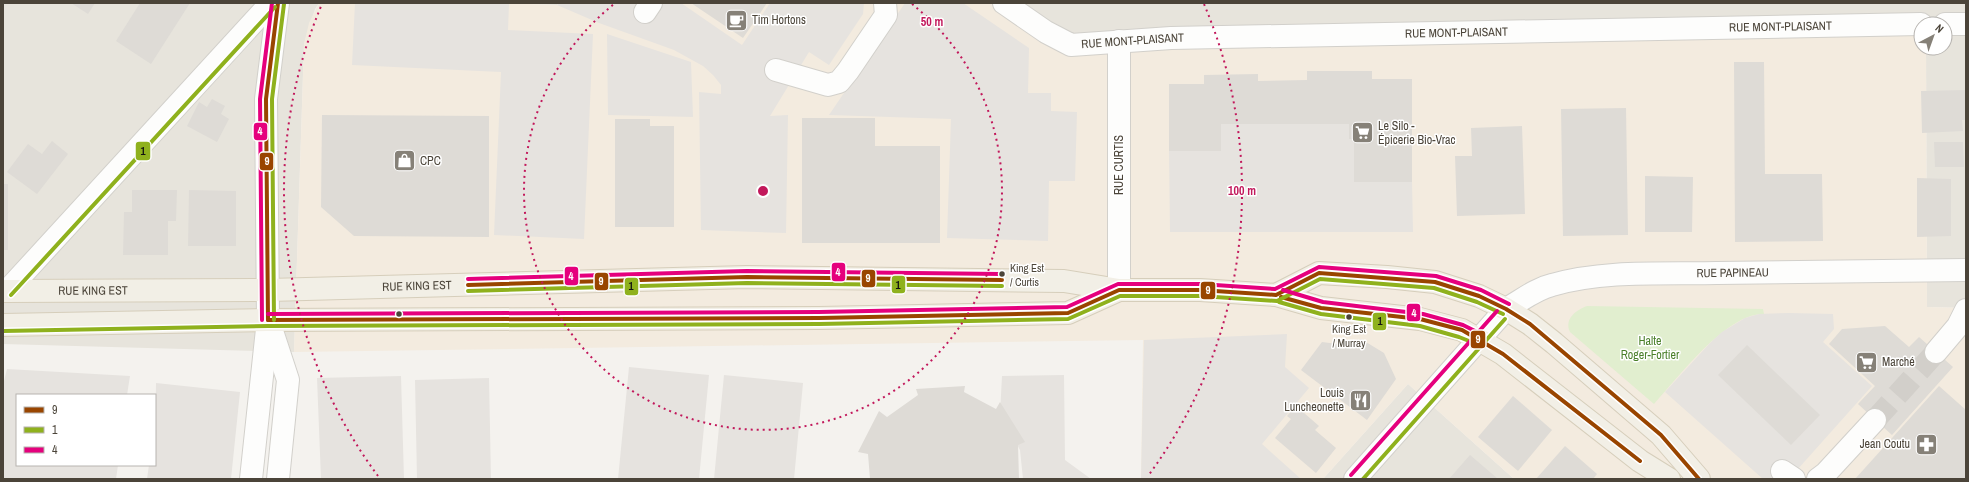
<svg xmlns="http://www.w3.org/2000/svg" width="1969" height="482" font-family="'Archivo Narrow',sans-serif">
<rect width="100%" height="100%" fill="#f4f2ee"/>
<!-- residential -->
<g fill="#e7e4dc">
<polygon points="3,3 319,3 315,9 304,44 294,352 3,344"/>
<polygon points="504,3 559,3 557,5"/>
<polygon points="1004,3 1966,3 1966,308 1927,307 1926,48 1945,48 1945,24 1095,44"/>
<polygon points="1408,384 1514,479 1323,479"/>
</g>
<!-- commercial -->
<polygon fill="#f3ebdf" points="319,3 504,3 557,5 559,3 1004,3 1071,45 1921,24 1921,48 1926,48 1927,307 1966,308 1966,479 1514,479 1408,384 1323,479 1141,479 1143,340 294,352 304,44 309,23"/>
<!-- green -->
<path fill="#e1eecf" d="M 1587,306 L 1763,309 L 1764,314 C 1726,313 1678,378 1654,404 L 1570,332 C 1564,319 1576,310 1587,306 Z"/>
<!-- parking -->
<g fill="#e6e3df">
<polygon points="355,3 509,4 508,30 593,34 584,239 494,235 501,72 352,65"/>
<polygon points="559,3 681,3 742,45 770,3 864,3 863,14 829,65 809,52 770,116 788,115 786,233 701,230 699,92 721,94 721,85 713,75 703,66 674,50 599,23 557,5"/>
<polygon points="905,3 963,3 1029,48 1028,93 1051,93 1051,111 1077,112 1075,181 1049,181 1048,241 947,238 951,119 829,115"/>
<polygon points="607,34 691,62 693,117 608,115"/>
<polygon points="1221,124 1349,124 1349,139 1354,139 1354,182 1412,182 1413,232 1170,232 1169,151 1221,151"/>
<polygon points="1789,313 1833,314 1834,329 1823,342 1872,386 1789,479 1763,479 1665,392 1710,343 1722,332 1745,318 1759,314"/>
<polygon points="1287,334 1285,367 1309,388 1262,444 1301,479 1141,479 1144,340"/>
<polygon points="629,367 709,375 699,479 618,479"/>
<polygon points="7,369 130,376 127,395 17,395 17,465 118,465 116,479 3,479 3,385"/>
<polygon points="724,375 803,383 794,479 714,479"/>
<polygon points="1064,375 1065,460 1091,479 1023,479 1020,450 1000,414 1002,376"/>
<polygon points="401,376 404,479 321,479 317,378"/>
<polygon points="489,378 491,479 417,479 415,380"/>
<polygon points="156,383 240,392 231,479 147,479 149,465 155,465"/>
</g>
<!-- building -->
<g fill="#dedbd6">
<polygon points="71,3 95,3 88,14"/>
<polygon points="140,3 190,3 151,64 116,41"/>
<polygon points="691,3 767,3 743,38"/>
<polygon points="1734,62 1764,62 1765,174 1822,174 1823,241 1735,242"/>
<polygon points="1307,71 1372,71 1372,79 1412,79 1412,182 1354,182 1354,139 1349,139 1349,124 1221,124 1221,151 1169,151 1169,84 1204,84 1204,75 1258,74 1258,81 1307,80"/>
<polygon points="1966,90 1966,120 1962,120 1963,131 1922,133 1921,91"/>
<polygon points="212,99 225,106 221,114 229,119 217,142 187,126 199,102 207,107"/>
<polygon points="1626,108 1628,235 1563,236 1561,109"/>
<polygon points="322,115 489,116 489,237 354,236 321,207"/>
<polygon points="802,118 875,118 875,146 940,146 940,243 802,243"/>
<polygon points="615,119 650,119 650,126 674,126 674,227 615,227"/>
<polygon points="1522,126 1525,214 1457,216 1455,156 1472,156 1471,128"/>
<polygon points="52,141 68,154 37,194 7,172 28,144 42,154"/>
<polygon points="1934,142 1963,142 1964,167 1935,167"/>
<polygon points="1645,176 1693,177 1692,232 1645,232"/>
<polygon points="1917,178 1951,179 1951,236 1917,237"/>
<rect x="3" y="184" width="5" height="66"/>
<polygon points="132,190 177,190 176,221 168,221 168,255 123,255 124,212 132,212"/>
<polygon points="189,190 236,191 236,246 188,246"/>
<polygon points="1885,326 1909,347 1919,337 1953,367 1892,435 1858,404 1875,386 1829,344 1842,329"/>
<polygon points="1361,339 1384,353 1396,379 1367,420 1301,370 1322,342 1353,346"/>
<polygon points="1747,345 1820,415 1791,445 1718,375"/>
<polygon points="965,386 964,392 996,409 1000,402 1025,442 1018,445 1019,479 870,479 868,454 858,452 879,411 887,417 918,395 916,389"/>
<polygon points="1939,386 1966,410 1966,479 1855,479"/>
<polygon points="1513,396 1552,430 1518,471 1478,437"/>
<polygon points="1296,406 1319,426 1315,430 1336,448 1316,473 1275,438 1291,419 1287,416"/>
<polygon points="1565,446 1597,474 1593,479 1536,479"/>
<polygon points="1470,455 1498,479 1449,479"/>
</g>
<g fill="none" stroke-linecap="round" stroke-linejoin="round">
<!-- minor-tunnel -->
<polyline stroke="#d2cfca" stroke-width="22" stroke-dasharray="22 11" stroke-linecap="butt" points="1875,420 1936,352"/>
<defs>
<g id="minor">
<path id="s1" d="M 1004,3 L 1046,32 L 1071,45 L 1171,38 L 1921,24"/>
<polyline points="645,12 651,3"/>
<polyline points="1945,24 1966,24"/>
<polyline points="776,70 828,85 839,82 848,71 886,15 885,3"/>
<polyline points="1119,290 1119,41"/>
<polyline points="7,291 271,3"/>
<polyline points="270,325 288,380 278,479"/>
<polyline points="1936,352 1958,326 1966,310"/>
<polyline points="1782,471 1794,479"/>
<polyline points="251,479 268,320 266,99 278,3"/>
<path id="s2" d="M 1355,479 L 1506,309 C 1521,301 1535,289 1552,285 C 1603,270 1664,274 1717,273 C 1800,272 1883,271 1966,270"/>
<polyline points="1818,479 1826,473 1875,420"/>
</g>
<g id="major">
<path id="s3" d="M 3,291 L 269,290 L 747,277 L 1064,281 L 1119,290 L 1200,290 L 1276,295 L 1321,308 L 1420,319 L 1462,330 L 1503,354 L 1640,461 L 1669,479"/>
<polyline points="1276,295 1319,273 1387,277 1435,282 1479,296 1506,309 1530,324 1554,343 1661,435 1699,479"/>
<polyline points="3,325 268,320 819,318 1068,313 1119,290"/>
</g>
</defs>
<!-- minor casing -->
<use href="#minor" stroke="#d2d0cb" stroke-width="24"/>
<!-- major casing -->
<use href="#major" stroke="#d6cebb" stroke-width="24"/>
<!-- minor -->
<use href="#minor" stroke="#fdfdfc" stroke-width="22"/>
<!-- major -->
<use href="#major" stroke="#f2efe6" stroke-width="22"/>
<defs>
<g id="bus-1">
<polyline points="468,285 747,277 1002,280"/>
<polyline points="1281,297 1321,308 1420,319 1462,330 1503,354 1640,461"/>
<polyline points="268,320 819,318 1068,313 1119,290 1200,290 1276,295 1319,273 1435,282 1479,296 1506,309 1530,324 1661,435 1699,479"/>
<polyline points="268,320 266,99 278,3"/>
</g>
<g id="bus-2">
<polyline points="468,291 747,283 1002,286"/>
<polyline points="11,295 275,7"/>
<polyline points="1279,302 1321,314 1420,326 1459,337 1479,345"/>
<polyline points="274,320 272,99 284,4"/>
<polyline points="3,331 268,326 819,324 1068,319 1120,296 1200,296 1277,301 1320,279 1434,288 1477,302 1503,314"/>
<polyline points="1363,479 1505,319"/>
</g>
<g id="bus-3">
<polyline points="468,279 747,271 1002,274"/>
<polyline points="1283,290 1323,302 1423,314 1463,325 1483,335"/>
<polyline points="268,314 819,312 1067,307 1118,284 1200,284 1275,289 1319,267 1436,276 1481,290 1509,304"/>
<polyline points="262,320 260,99 272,3"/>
<polyline points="1351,475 1497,311"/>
</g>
</defs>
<!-- bus-1 casing -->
<use href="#bus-1" stroke="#fff" stroke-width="7"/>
<!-- bus-2 casing -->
<use href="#bus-2" stroke="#fff" stroke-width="7"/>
<!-- bus-3 casing -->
<use href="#bus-3" stroke="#fff" stroke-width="7"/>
<!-- bus-1 -->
<use href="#bus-1" stroke="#994500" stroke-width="4"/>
<!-- bus-2 -->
<use href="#bus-2" stroke="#8fb11d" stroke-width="4"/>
<!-- bus-3 -->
<use href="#bus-3" stroke="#e5007d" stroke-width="4"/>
</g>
<!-- distance rings -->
<g fill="none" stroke="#c2185b" stroke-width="2" stroke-dasharray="2 4">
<path d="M912 4A239 239 0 1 1 614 4"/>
<path d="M378 476A479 479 0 0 1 322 4M1204 4A479 479 0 0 1 1148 476"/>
</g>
<!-- icons -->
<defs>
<symbol id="cafe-square" viewBox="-11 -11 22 22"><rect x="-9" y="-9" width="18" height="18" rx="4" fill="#868178" stroke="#fff"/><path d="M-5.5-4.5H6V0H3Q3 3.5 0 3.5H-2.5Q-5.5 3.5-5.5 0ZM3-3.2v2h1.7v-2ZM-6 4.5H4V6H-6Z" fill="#fff"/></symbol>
<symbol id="supermarket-square" viewBox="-11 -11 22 22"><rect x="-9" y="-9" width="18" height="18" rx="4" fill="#868178" stroke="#fff"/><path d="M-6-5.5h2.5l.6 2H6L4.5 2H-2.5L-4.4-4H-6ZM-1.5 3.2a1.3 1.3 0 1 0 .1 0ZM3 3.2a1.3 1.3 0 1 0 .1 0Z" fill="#fff"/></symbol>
<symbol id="shop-square" viewBox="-11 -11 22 22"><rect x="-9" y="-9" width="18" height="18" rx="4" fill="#868178" stroke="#fff"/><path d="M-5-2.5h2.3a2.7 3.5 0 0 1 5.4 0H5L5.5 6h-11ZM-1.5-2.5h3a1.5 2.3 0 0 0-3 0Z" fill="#fff"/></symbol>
<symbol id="restaurant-square" viewBox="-11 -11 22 22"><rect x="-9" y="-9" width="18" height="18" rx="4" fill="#868178" stroke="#fff"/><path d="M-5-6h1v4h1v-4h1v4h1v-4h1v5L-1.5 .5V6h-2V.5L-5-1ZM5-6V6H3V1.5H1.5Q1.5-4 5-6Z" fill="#fff"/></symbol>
<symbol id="pharmacy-square" viewBox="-11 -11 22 22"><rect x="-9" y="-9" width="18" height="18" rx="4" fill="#868178" stroke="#fff"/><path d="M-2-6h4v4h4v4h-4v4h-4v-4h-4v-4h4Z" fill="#fff"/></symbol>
</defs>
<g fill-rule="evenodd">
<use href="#cafe-square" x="724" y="8" width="25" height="25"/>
<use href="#supermarket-square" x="1350" y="120" width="25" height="25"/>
<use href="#shop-square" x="392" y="148" width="25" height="25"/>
<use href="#supermarket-square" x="1854" y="350" width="25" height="25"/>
<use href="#restaurant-square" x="1348" y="388" width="25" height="25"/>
<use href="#pharmacy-square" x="1914" y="432" width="25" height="25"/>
</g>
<!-- markers -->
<g fill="#4b4439" stroke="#fff" stroke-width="1.5">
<circle cx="1002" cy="274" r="3.5"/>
<circle cx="399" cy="314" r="3.5"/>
<circle cx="1349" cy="317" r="3.5"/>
</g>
<g text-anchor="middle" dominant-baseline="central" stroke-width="3" stroke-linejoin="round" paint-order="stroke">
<!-- bus labels -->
<g font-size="11" fill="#4b4439" stroke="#fff" text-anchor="start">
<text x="1010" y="268">King Est<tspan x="1010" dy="14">/ Curtis</tspan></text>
<text x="1349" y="329" text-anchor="middle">King Est<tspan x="1349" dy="14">/ Murray</tspan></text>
</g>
<!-- poi labels -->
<g font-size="12" fill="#4b4439" stroke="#fff" text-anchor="start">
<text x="752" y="20">Tim Hortons</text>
<text x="1378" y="126">Le Silo -<tspan x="1378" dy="14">Épicerie Bio-Vrac</tspan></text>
<text x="420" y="161">CPC</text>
<text x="1882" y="362">Marché</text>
<text x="1344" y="393" text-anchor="end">Louis<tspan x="1344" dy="14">Luncheonette</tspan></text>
<text x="1910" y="444" text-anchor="end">Jean Coutu</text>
</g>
<!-- street labels -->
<g font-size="12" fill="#4b4439" stroke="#fff">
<text stroke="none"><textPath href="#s1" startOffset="789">RUE MONT-PLAISANT</textPath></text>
<text stroke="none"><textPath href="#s1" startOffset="465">RUE MONT-PLAISANT</textPath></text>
<text stroke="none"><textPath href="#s1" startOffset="141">RUE MONT-PLAISANT</textPath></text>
<text transform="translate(1119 165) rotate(-90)">RUE CURTIS</text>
<text stroke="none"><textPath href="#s2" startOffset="461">RUE PAPINEAU</textPath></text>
<text stroke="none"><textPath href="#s3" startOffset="414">RUE KING EST</textPath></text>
<text stroke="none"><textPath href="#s3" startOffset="90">RUE KING EST</textPath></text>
</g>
<!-- park labels -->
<g font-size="12" fill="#4a7f2a" stroke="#fff">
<text x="1650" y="341">Halte<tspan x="1650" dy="14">Roger-Fortier</tspan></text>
</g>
</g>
<circle cx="763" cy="191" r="6" fill="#c2185b" stroke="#fff" stroke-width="2"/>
<g font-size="12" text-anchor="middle" font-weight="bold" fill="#c2185b" stroke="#fff" stroke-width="3" stroke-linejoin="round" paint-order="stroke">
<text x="932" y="26">50 m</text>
<text x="1242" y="195">100 m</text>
</g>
<g stroke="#fff" stroke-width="1.5">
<rect x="253" y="122" width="15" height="19" rx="4" fill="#e5007d"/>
<rect x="135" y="141" width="16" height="20" rx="4" fill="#8fb11d"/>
<rect x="259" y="152" width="15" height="19" rx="4" fill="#994500"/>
<rect x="831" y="262" width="15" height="20" rx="4" fill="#e5007d"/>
<rect x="564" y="266" width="15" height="20" rx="4" fill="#e5007d"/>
<rect x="861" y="269" width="15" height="19" rx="4" fill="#994500"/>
<rect x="594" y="272" width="15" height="19" rx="4" fill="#994500"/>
<rect x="891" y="275" width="15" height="19" rx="4" fill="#8fb11d"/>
<rect x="624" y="277" width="15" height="19" rx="4" fill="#8fb11d"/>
<rect x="1200" y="281" width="16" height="19" rx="4" fill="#994500"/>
<rect x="1406" y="303" width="15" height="19" rx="4" fill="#e5007d"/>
<rect x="1372" y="312" width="15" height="19" rx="4" fill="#8fb11d"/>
<rect x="1470" y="330" width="16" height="19" rx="4" fill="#994500"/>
</g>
<g font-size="11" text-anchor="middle" font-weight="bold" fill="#fff">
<text x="260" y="135">4</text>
<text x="267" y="165">9</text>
<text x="838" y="276">4</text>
<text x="571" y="280">4</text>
<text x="868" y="282">9</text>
<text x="601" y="285">9</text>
<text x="1208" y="294">9</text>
<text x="1414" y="317">4</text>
<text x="1478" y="343">9</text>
</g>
<g font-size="11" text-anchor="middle" font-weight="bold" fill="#111">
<text x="143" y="155">1</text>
<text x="898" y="289">1</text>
<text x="631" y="290">1</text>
<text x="1380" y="325">1</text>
</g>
<!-- border -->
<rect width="1969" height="482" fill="none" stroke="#4b4439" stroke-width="8"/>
<!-- legend -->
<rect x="16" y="394" width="140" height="72" fill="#ffffff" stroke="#b7b4b0"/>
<rect x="24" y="407" width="20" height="6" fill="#994500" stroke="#b7b4b0"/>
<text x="52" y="414" font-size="12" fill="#4b4439">9</text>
<rect x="24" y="427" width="20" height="6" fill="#8fb11d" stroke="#b7b4b0"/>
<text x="52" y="434" font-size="12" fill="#4b4439">1</text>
<rect x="24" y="447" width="20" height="6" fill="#e5007d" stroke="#b7b4b0"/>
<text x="52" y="454" font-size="12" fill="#4b4439">4</text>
<!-- north arrow -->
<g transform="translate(1933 36) rotate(41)"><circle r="19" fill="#ffffff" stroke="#b7b4b0"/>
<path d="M0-3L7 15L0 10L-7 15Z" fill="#868178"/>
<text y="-6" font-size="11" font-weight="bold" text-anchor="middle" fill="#4b4439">N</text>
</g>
</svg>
